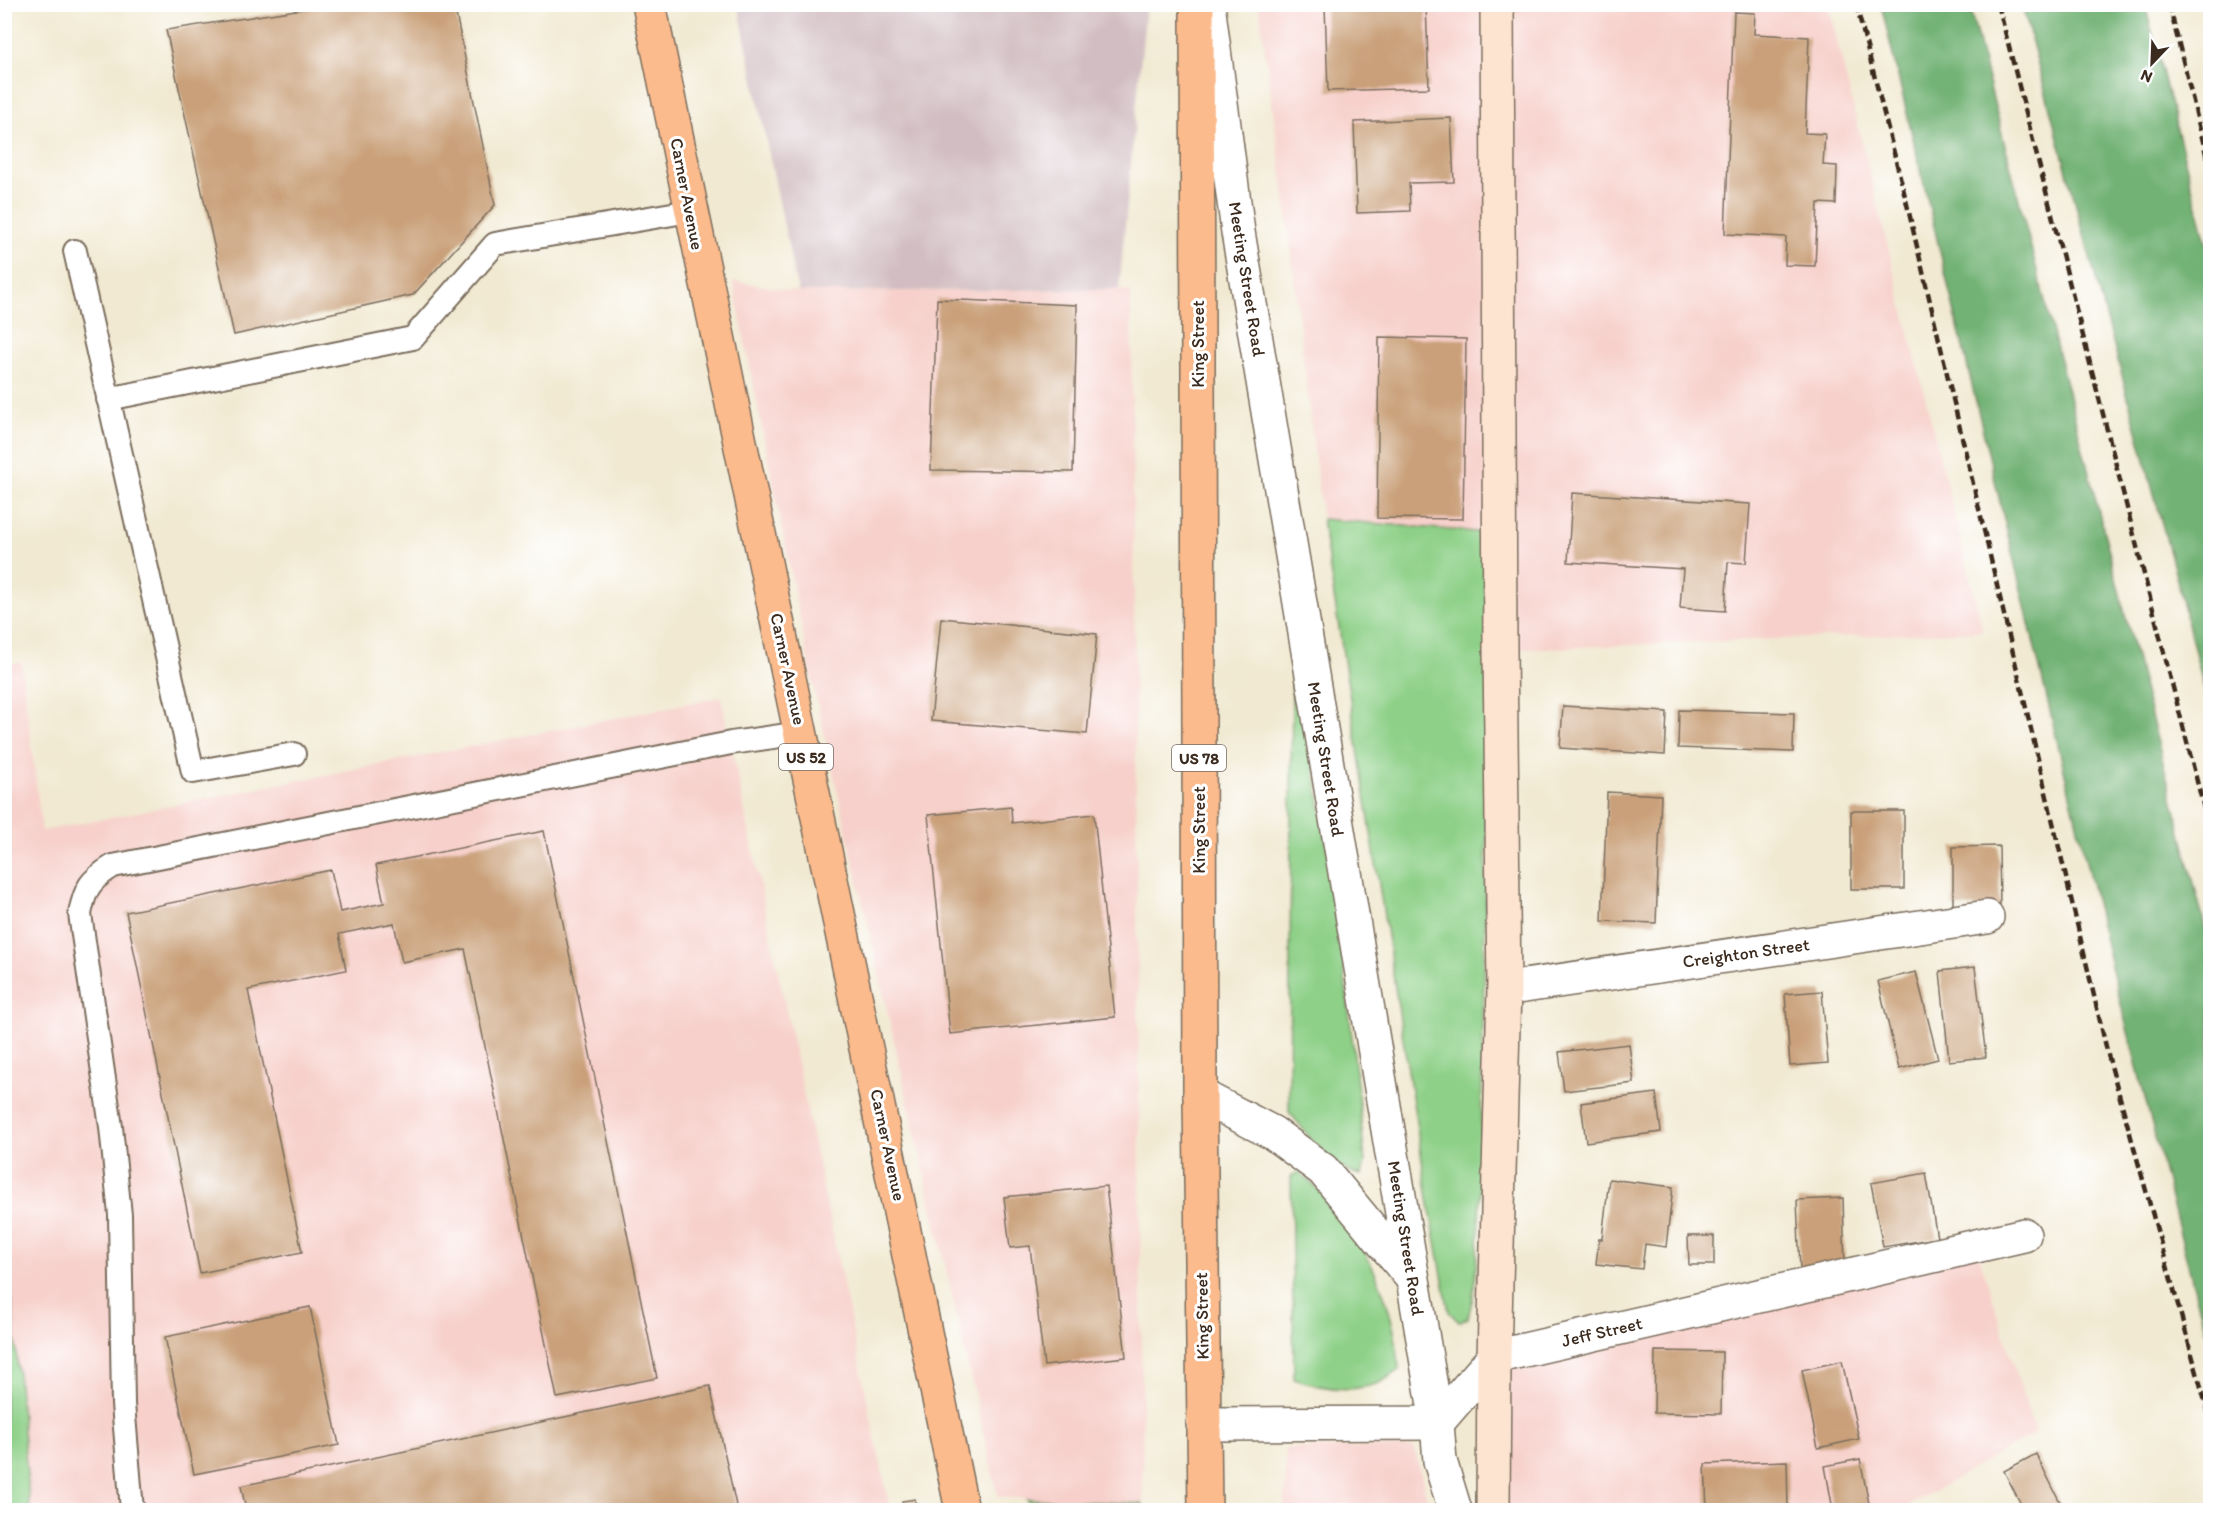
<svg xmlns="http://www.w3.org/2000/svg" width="2215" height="1515" font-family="Itim,sans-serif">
<rect width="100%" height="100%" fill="#fff"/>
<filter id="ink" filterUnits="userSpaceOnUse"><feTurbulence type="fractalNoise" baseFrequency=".0167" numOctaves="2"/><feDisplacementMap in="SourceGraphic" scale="12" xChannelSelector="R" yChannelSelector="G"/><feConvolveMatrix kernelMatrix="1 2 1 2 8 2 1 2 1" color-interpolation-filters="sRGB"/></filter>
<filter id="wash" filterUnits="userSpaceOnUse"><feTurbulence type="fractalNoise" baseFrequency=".008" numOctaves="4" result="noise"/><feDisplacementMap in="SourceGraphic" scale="24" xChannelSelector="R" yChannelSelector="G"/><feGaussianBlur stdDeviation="1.35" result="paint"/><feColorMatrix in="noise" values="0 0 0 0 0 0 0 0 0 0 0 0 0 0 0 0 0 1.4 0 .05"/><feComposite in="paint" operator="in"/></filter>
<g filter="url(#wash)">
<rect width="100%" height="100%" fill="#f1e9d1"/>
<!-- built -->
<g fill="#f7d0cb">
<polygon points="1259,5 1828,5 1983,631 1500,650 1499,535 1322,519 1285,198"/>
<polygon points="733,281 798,292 1119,289 1131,292 1143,1504 998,1497 811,675"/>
<polygon points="21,663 42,831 721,697 890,1510 5,1510 5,664"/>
<polygon points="1976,1246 2035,1433 1901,1510 1493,1510 1494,1357"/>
<polygon points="1414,1447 1430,1510 1285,1510 1286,1448"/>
</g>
<!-- industrial -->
<polygon fill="#d2bec2" points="738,5 1146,5 1119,289 798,292"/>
<!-- green -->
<g fill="#8ed088" stroke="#647d53" stroke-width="1.5">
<polygon points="1322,519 1487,533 1489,715 1479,1233 1473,1297 1468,1318 1459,1322 1449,1312 1429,1205"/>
<path d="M 1292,667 L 1299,676 C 1328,838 1350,1000 1365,1162 L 1362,1175 C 1332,1173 1308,1133 1289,1112 Z"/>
<path d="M 1299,1172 C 1357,1221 1395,1294 1399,1370 C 1393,1374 1386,1380 1379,1383 C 1352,1393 1320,1388 1294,1379 L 1291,1176 Z"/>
<polygon points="4,1224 5,1224 30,1510 5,1510"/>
<polygon points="1027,1499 1143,1504 1143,1510 1032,1510"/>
</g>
<!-- forest -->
<g fill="#72b274" stroke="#566e49" stroke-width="1.5">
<polygon points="1881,5 1969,5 2210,946 2210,1341 2200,1311 2111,966"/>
<polygon points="2022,5 2145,5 2210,257 2210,712 2174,568"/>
</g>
<g id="blocks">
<!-- building -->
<g fill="#c9a079">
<polygon points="336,4 454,4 495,205 413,295 234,335 166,30"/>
<polygon points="1426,4 1429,88 1328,91 1325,6"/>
<polygon points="1734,12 1755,13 1754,34 1809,37 1805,133 1825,134 1823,165 1837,166 1836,204 1818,203 1815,266 1785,265 1786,237 1725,234"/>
<polygon points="1451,118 1454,182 1409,183 1410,211 1357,213 1354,122"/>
<polygon points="937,299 1077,305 1073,472 931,470"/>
<polygon points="1379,337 1466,339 1463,519 1377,518"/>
<polygon points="1572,493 1750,504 1746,563 1728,562 1725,611 1680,608 1683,569 1568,562"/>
<polygon points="941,618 1097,634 1087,734 931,721"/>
<polygon points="1563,706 1667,712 1665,755 1560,748"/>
<polygon points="1679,710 1794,713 1793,752 1678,748"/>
<polygon points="1607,792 1661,795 1656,923 1602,921"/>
<polygon points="1011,807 1012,823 1094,814 1115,1017 950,1034 928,815"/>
<rect x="1851" y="811" width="53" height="78"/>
<polygon points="544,831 657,1378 557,1398 465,949 402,962 394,923 339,934 346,970 248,990 302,1252 200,1273 126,912 331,870 340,912 384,903 376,865"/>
<polygon points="1999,846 2000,907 1953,907 1953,847"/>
<polygon points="1975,967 1986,1057 1949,1061 1940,971"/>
<polygon points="1916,972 1938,1059 1899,1069 1878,981"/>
<polygon points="1822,991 1828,1063 1790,1066 1785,994"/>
<polygon points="1629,1044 1634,1083 1564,1091 1559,1052"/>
<polygon points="1656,1093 1661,1132 1586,1142 1581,1103"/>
<polygon points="1926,1173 1937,1238 1883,1247 1871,1183"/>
<polygon points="1609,1179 1673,1187 1666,1247 1645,1244 1642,1269 1596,1264 1599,1239 1602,1239"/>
<polygon points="1106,1186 1126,1357 1044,1366 1030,1246 1010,1248 1004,1197"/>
<polygon points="1843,1198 1845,1269 1800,1270 1797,1200"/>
<polygon points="1688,1236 1714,1236 1714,1265 1689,1265"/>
<polygon points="310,1307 339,1445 194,1474 165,1337"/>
<polygon points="1655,1351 1722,1352 1721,1414 1654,1413"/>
<polygon points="1842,1361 1859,1439 1818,1448 1802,1370"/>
<polygon points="710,1386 737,1510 246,1510 241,1486"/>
<polygon points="2036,1454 2064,1510 2024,1510 2004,1471"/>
<polygon points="1860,1459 1870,1509 1833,1510 1825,1466"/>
<polygon points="1787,1461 1788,1510 1707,1510 1705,1464"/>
<polygon points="915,1499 916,1510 904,1510 902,1501"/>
</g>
</g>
</g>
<g filter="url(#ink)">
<use href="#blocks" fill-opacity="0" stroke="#7b6d5d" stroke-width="1.5"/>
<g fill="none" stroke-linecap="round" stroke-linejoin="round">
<defs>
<g id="lane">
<polyline points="75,251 193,772 294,754"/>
<polyline points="108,399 413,338 495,244 690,211"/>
<path d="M 132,1510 L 123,1404 L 120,1215 L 111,1127 L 80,914 C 85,888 90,880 113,866 L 731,743 L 801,733"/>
</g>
<g id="street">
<polyline points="1208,4 1238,232 1437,1423 1440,1461 1455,1510"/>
<polyline points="1504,989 1987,917"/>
<polyline points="1200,1095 1273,1133 1323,1170 1412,1278"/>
<polyline points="1203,1424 1437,1423 1494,1357 2024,1235"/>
</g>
<polyline id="secondary" points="1493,1510 1494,1357 1504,989 1500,650 1497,4"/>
<g id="primary">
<path d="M 649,4 C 750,507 861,1008 962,1510"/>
<polyline points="1197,4 1200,1095 1205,1510"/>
</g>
</defs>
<!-- lane casing -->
<use href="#lane" stroke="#7b6d5d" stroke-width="26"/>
<!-- street casing -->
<use href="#street" stroke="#7b6d5d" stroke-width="36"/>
<!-- secondary casing -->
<use href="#secondary" stroke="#7b6d5d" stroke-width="36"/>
<!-- primary casing -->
<use href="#primary" stroke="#7b6d5d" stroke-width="36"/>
<!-- lane -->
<use href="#lane" stroke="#fff" stroke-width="22"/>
<!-- street -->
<use href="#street" stroke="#fff" stroke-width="33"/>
<!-- secondary -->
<use href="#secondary" stroke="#fde4d1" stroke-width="33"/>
<!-- primary -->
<use href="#primary" stroke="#fbbb8d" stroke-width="33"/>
<!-- rail -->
<g stroke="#3b2a1e" stroke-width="4.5" stroke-dasharray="9 4.5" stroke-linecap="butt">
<polyline points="1856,4 1906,200 2108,1055 2210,1419"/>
<polyline points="1998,4 2210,832"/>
<polyline points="2169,4 2210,170"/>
</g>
</g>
</g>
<g text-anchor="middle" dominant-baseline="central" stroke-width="6" stroke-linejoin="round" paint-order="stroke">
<!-- shield labels -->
<g fill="#fff" stroke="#766a62" stroke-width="1.5">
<rect x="779" y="744" width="54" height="26" rx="4.5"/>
<rect x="1172" y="745" width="54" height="26" rx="4.5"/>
</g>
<g font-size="16" font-weight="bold" fill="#3b2a1e">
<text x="806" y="757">US 52</text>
<text x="1199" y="758">US 78</text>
</g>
<!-- street labels -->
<g font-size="18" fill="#3b2a1e" stroke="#fff">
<text transform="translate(687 194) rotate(79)">Carner Avenue</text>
<text transform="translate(1247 279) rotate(81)">Meeting Street Road</text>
<text transform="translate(1198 344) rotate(-90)">King Street</text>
<text transform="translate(788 669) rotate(78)">Carner Avenue</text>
<text transform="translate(1326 759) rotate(81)">Meeting Street Road</text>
<text transform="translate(1199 830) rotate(-90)">King Street</text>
<text transform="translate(1746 953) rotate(-8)">Creighton Street</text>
<text transform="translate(888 1145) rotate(78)">Carner Avenue</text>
<text transform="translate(1406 1238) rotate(81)">Meeting Street Road</text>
<text transform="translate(1202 1316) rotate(-91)">King Street</text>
<text transform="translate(1602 1332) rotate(-13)">Jeff Street</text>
</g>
</g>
<!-- margin -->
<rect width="2215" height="1515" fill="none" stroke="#fff" stroke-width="24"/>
<!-- north arrow -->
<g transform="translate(2152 63) rotate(203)" stroke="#ffffff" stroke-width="4.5" paint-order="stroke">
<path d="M0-4.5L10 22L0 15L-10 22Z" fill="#3b2a1e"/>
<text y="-9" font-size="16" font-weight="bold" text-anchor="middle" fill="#3b2a1e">N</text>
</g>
</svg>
